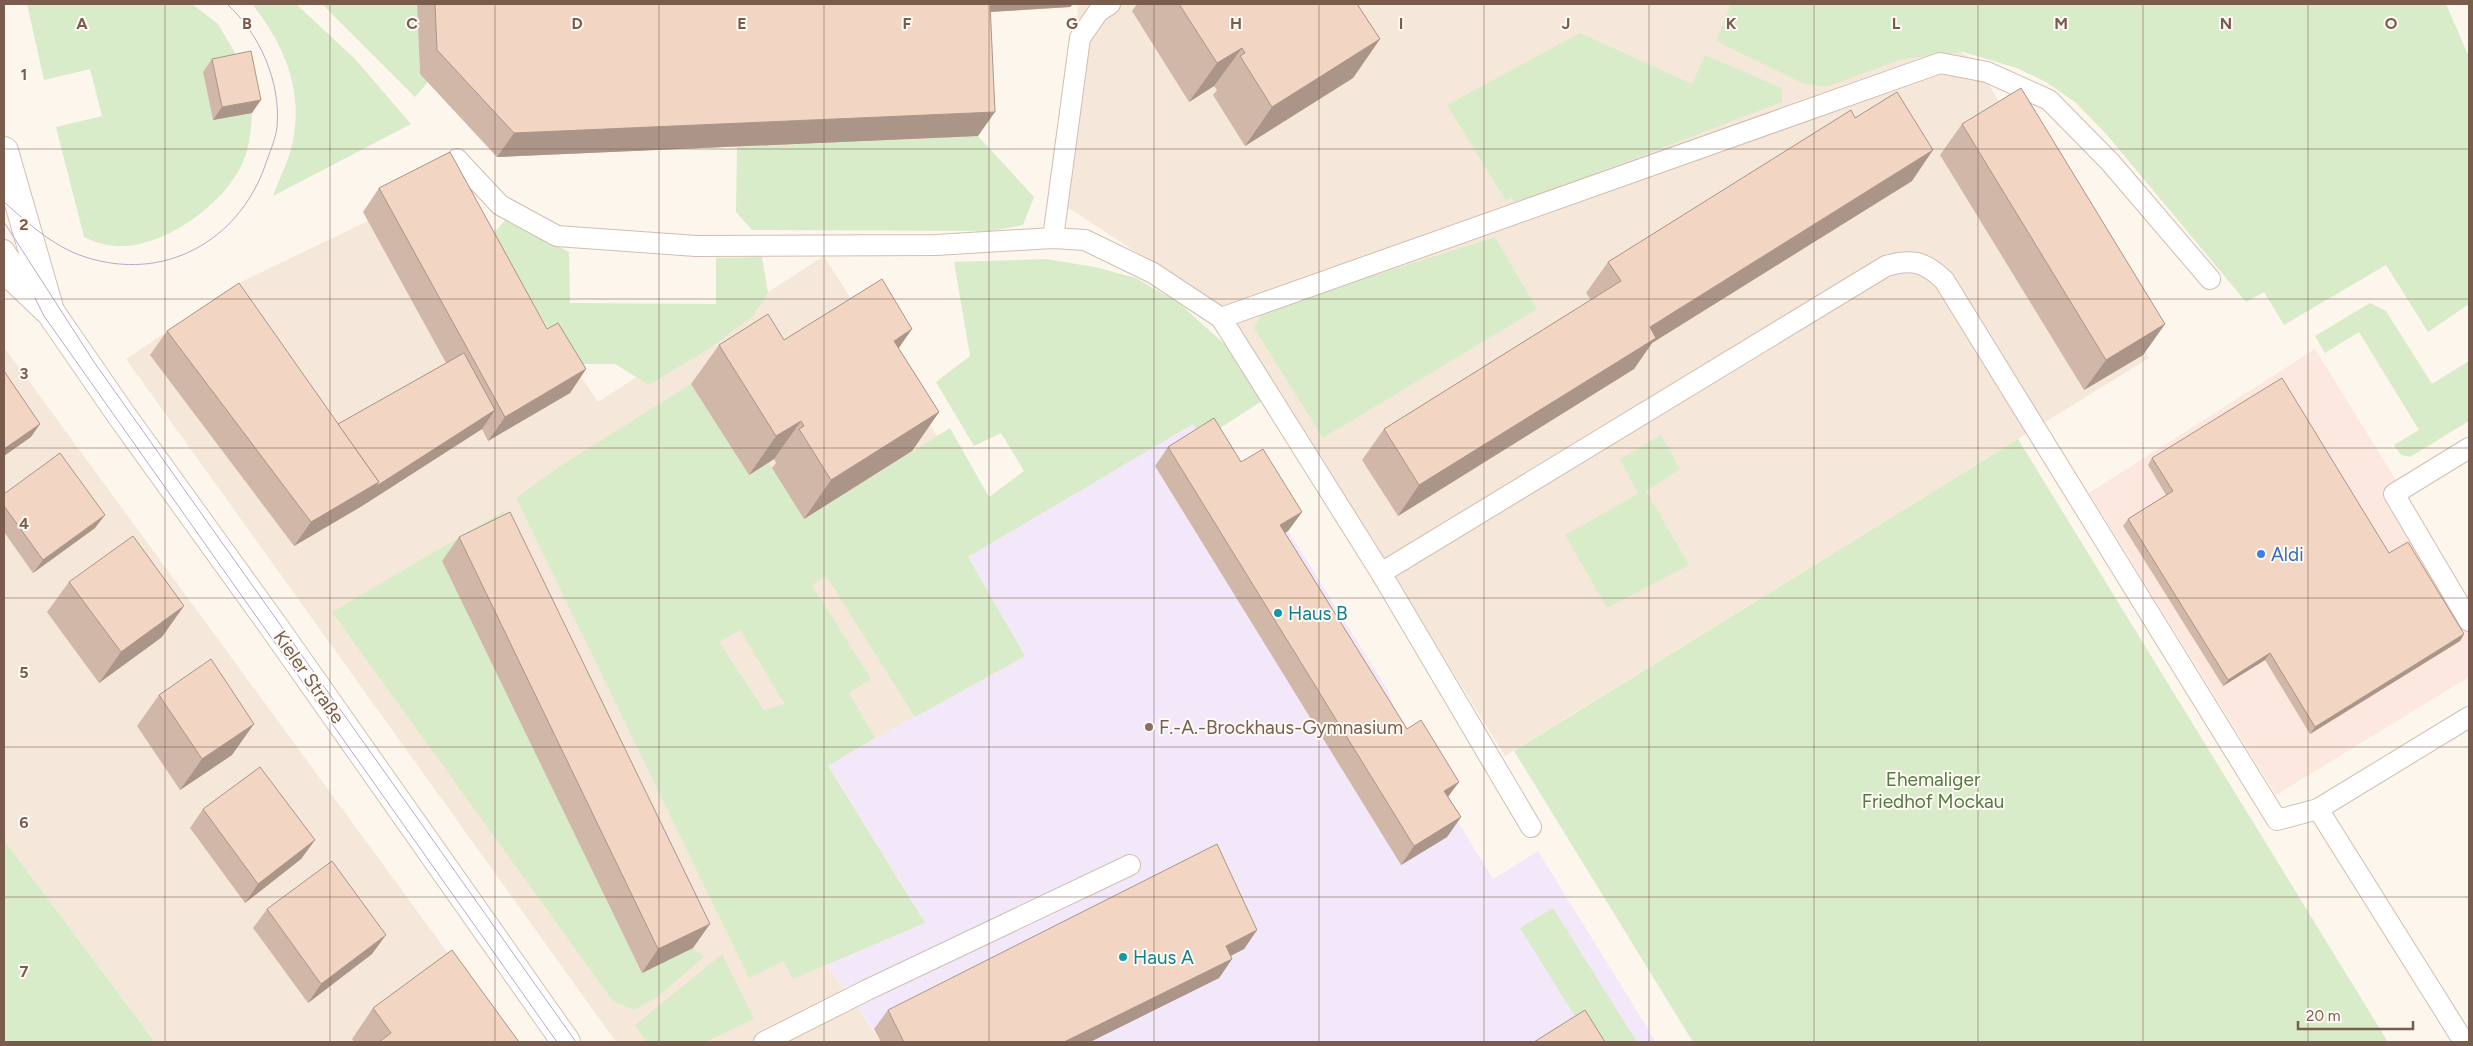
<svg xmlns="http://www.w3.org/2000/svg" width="2473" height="1046" font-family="Figtree,sans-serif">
<rect width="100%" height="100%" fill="#fdf6ec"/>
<!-- residential -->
<g fill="#f5e8da">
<polygon points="1078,4 1864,4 1974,59 2149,358 1505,756 1230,313 1067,207"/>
<polygon points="451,181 598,402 824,256 937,436 968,557 1025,656 828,765 925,923 827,965 880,1040 876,1042 616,1042 126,359 243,281"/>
<polygon points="4,347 513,1042 155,1042 4,840"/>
</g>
<!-- commercial -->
<polygon fill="#fde8e0" points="2315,349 2469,598 2469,677 2276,795 2089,493"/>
<!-- education -->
<polygon fill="#f3e8fa" points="1193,423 1228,481 1249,468 1387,689 1407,739 1493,879 1538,851 1656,1042 876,1042 880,1039 827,965 925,923 828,765 1025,656 968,557"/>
<!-- green -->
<g fill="#d8ecc9" fill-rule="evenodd">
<path d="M 27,4 L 192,4 L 218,24 L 242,65 L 203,72 L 213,120 L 252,113 C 251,129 250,146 243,162 C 225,203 169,244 124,246 C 109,247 97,243 84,237 L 56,127 L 102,116 L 90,69 L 44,80 Z"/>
<path d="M 252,4 L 296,4 L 355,59 L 411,124 L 273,196 C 278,182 285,168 290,153 C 306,97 287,48 252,4 Z"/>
<polygon points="322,4 417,4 420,74 428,82 415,97"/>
<polygon points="1731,4 2446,4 2469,57 2469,304 2428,332 2386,265 2284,325 2264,292 2246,302 2107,135 2075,102 2046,82 2017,68 1963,52 1903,59 1826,87 1802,83 1716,41"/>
<polygon points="1580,33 1692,84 1705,55 1782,88 1782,102 1515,204 1511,197 1506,201 1447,105"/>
<polygon points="978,136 1034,197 1023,225 991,231 752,230 736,212 737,147"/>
<polygon points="506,219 569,252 570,303 716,304 716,258 762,257 768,293 753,316 710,348 649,385 615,364 573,364 489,239"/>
<polygon points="1495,237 1537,309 1323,438 1254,328 1263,311"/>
<path d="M 1046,259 L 1095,267 L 1136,278 L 1180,304 L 1230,349 L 1262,401 L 1203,439 L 1193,424 L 968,557 L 1025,656 L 915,717 L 826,576 L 812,585 L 871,679 L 849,693 L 875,738 L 828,766 L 925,923 L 793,979 L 783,961 L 749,978 L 516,498 L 560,466 L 691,384 L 749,475 L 769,463 L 804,519 L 950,428 L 989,497 L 1024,471 L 1001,433 L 974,446 L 936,382 L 970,356 L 954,262 ZM 740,630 L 784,703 L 784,704 L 764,710 L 719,642 Z"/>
<polygon points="2370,303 2386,311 2432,384 2469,361 2469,421 2410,457 2401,455 2394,445 2419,430 2359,332 2325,353 2315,336"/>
<polygon points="1661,435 1680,469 1646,491 1689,565 1607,608 1565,535 1638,494 1620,459"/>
<polygon points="2018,439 2388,1042 1693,1042 1514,751"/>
<polygon points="504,511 512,528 442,561 642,973 693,948 704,957 656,998 634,1010 613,1001 332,612"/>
<polygon points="4,840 155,1042 4,1042"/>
<polygon points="1553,908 1637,1042 1591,1042 1520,928"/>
<polygon points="722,954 754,1019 705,1042 647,1042 635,1025"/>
</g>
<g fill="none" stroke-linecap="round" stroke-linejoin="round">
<defs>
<g id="lane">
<polyline points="457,159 500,205 557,236 696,246 936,245 1053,238 1085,240 1153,273 1221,318 1381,573 1531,827"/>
<polyline points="1053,238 1080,38 1098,12 1110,4"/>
<polyline points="4,250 22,278"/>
<polyline points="1221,318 1940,63 1987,72 2049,100 2110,162 2210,279"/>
<polyline points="2469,448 2394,494 2469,621"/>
<path d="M 1381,573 L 1886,266 C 1912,258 1925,262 1944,280 L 2277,820 L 2318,809"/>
<polyline points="764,1042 867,990 1130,865"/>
<polyline points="2464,1042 2318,809 2469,717"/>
</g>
<g id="secondary">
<polyline points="4,151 50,311"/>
<polyline points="4,268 51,313 122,416 274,627 566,1042"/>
</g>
</defs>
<!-- lane casing -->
<use href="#lane" stroke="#d1beb0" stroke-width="22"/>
<!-- secondary casing -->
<use href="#secondary" stroke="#d6c0b0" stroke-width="30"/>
<!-- lane -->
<use href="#lane" stroke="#fff" stroke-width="20"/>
<!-- secondary -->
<use href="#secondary" stroke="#fff" stroke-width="28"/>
<!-- tram -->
<g stroke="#b9a8c9" stroke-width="1">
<path d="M 4,202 C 30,225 57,250 92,259 C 171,281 243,236 267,160 C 271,149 276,137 277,127 C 281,82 260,34 227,4"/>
<polyline points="4,222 94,362 576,1042"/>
<polyline points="35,298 44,316 557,1042"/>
</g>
</g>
<!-- wall -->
<g fill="#d1b7a8">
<polygon points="417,4 1073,4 1070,7 990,12 978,136 497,157 420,74"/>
<polygon points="1137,4 1357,4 1380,39 1353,78 1245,146 1213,95 1217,90 1214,86 1189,102 1132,11"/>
<polygon points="212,59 252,113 213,120 203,72"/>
<polygon points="1855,118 1912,181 1652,343 1634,369 1398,516 1362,460 1384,429 1591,300 1586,293 1608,262"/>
<polygon points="1962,124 2165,324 2143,355 2084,390 1940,155"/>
<polygon points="379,188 547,329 586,369 570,393 488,441 482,429 362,506 294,546 150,355 167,331 338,424 446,363 363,212"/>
<polygon points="784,340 899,349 939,412 912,451 804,519 772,468 776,463 774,459 749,475 691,384 719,345"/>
<polygon points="1168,447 1241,462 1302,512 1288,531 1285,533 1461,817 1447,837 1401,865 1155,466"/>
<polygon points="2152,458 2389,553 2464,634 2460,641 2310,734 2265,660 2223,686 2123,526 2128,519 2166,495 2148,465"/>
<polygon points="4,494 95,528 33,573 4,532"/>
<polygon points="459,537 693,948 642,973 442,561"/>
<polygon points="69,582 162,637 99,683 47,612"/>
<polygon points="159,695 232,755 180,790 137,726"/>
<polygon points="203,809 315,840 301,859 245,903 190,828"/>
<polygon points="267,909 372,954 308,1003 253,928"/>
<polygon points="1257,930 1244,949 1231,956 1232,959 1219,978 1090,1042 881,1042 874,1029 888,1010"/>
<polygon points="373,1008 519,1042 354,1042 352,1039"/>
</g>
<!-- shaded-wall -->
<g fill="#aa9588">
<polygon points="978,4 1073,4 1070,7 972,13"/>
<polygon points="1380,39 1353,78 1245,146 1272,107"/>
<polygon points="1242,48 1214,86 1189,102 1217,63"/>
<polygon points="261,100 252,113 213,120 222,107"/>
<polygon points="995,112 978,136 497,157 514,133"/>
<polygon points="1933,150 1912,181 1652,343 1634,369 1398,516 1419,485 1650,327"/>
<polygon points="2165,324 2143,355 2084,390 2106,360"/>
<polygon points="912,329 885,368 894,341"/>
<polygon points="586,369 570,393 488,441 505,417"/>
<polygon points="495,410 482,429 362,506 294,546 311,522"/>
<polygon points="939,412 912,451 804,519 831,480"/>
<polygon points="801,421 774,459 749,475 776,436"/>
<polygon points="40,424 31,437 4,456 4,449"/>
<polygon points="1302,512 1288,531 1267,544 1280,525"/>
<polygon points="105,515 95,528 33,573 43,560"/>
<polygon points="184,606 162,637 99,683 121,652"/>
<polygon points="2464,634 2460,641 2310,734 2315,727"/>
<polygon points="2270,653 2265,660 2223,686 2228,680"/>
<polygon points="254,724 232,755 180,790 202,759"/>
<polygon points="1459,782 1445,801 1444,791"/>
<polygon points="1461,817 1447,837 1401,865 1414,846"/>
<polygon points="315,840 301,859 245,903 258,884"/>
<polygon points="710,924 693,948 642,973 658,949"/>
<polygon points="1257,930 1244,949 1212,965 1226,946"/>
<polygon points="386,935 372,954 308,1003 321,984"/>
<polygon points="1232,959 1219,978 1090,1042 1064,1042"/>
</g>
<!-- building -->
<g fill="#f3d5c3" stroke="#aa9588">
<polygon points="435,4 990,4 995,112 514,133 437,50"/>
<polygon points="1179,4 1357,4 1380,39 1272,107 1240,56 1245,53 1242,48 1217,63"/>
<polygon points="251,51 261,100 222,107 212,59"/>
<polygon points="2021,88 2165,324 2106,360 1962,124"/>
<polygon points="1897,92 1933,150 1650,327 1656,338 1419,485 1384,429 1621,281 1608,262 1851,110 1855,118"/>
<polygon points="450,152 547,329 558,323 586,369 505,417 379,188"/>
<polygon points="882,279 912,329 894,341 939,412 831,480 799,429 804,426 801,421 776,436 719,345 768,314 784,340"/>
<polygon points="239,283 379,482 311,522 167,331"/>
<polygon points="464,353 495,410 375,487 379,482 338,424"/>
<polygon points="4,371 40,424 4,449"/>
<polygon points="2282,378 2389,553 2408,542 2464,634 2315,727 2270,653 2228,680 2128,519 2173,491 2152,458"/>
<polygon points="1214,418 1241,462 1263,449 1302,512 1280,525 1407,729 1421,720 1459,782 1444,791 1461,817 1414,846 1168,447"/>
<polygon points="60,453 105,515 43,560 4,506 4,494"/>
<polygon points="510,512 710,924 658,949 459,537"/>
<polygon points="133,536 184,606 121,652 69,582"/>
<polygon points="211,659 254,724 202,759 159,695"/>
<polygon points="260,767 315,840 258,884 203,809"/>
<polygon points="1217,844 1257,930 1226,946 1232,959 1064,1042 904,1042 888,1010"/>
<polygon points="332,861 386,935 321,984 267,909"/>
<polygon points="452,950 519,1042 379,1042 391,1033 373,1008"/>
<polygon points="1585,1010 1605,1042 1534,1042"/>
</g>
<!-- grid -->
<path fill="none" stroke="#7a5c4d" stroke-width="1" stroke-opacity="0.55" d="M 165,4 L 165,1042M 330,4 L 330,1042M 495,4 L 495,1042M 659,4 L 659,1042M 824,4 L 824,1042M 989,4 L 989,1042M 1154,4 L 1154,1042M 1319,4 L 1319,1042M 1484,4 L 1484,1042M 1649,4 L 1649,1042M 1814,4 L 1814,1042M 1978,4 L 1978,1042M 2143,4 L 2143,1042M 2308,4 L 2308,1042M 4,149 L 2469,149M 4,299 L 2469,299M 4,448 L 2469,448M 4,598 L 2469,598M 4,747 L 2469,747M 4,897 L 2469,897"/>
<!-- markers -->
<circle fill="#3f7fe0" stroke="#fffaf3" stroke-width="2" cx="2261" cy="554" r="5"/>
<g fill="#0f9aa8" stroke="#fffaf3" stroke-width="2">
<circle cx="1278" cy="613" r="5"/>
<circle cx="1123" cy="957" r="5"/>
</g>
<circle fill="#8d6e63" stroke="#fffaf3" stroke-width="2" cx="1149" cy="727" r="5"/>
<g text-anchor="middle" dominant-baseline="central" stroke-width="4" stroke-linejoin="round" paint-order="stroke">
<!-- shop labels -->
<g font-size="19" fill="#366cbe" stroke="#fffaf3" text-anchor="start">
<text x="2271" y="554">Aldi</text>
</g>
<!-- culture labels -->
<g font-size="19" fill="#0d838f" stroke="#fffaf3" text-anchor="start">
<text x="1288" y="613">Haus B</text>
<text x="1133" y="957">Haus A</text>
</g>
<!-- street labels -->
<g font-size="19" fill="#7a5c4d" stroke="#fffaf3">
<text transform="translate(309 677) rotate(55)">Kieler Straße</text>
</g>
<!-- education labels -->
<g font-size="19" fill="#785e54" stroke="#fffaf3" text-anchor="start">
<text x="1159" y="727">F.-A.-Brockhaus-Gymnasium</text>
</g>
<!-- park labels -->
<g font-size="19" fill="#537a41" stroke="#fffaf3">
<text x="1933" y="779">Ehemaliger<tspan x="1933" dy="22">Friedhof Mockau</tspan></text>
</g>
</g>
<g font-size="16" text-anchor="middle" font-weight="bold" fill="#7a5c4d" stroke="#fffaf3" stroke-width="4" stroke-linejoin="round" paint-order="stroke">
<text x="82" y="29">A</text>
<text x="247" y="29">B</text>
<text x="412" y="29">C</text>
<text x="577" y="29">D</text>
<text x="742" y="29">E</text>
<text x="907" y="29">F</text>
<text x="1072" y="29">G</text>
<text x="1236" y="29">H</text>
<text x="1401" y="29">I</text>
<text x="1566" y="29">J</text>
<text x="1731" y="29">K</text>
<text x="1896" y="29">L</text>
<text x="2061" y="29">M</text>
<text x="2226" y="29">N</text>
<text x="2391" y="29">O</text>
<text x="24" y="80">1</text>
<text x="24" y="230">2</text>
<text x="24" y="379">3</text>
<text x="24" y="529">4</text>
<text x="24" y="678">5</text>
<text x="24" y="828">6</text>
<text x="24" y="977">7</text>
</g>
<!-- border -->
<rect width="2473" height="1046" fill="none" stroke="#7a5c4d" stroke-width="10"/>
<!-- scale -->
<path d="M2298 1021v8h115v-8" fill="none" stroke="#7a5c4d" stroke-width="2.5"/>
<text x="2306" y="1021" font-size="15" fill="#7a5c4d" stroke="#fffaf3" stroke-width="4" paint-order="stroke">20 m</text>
</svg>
